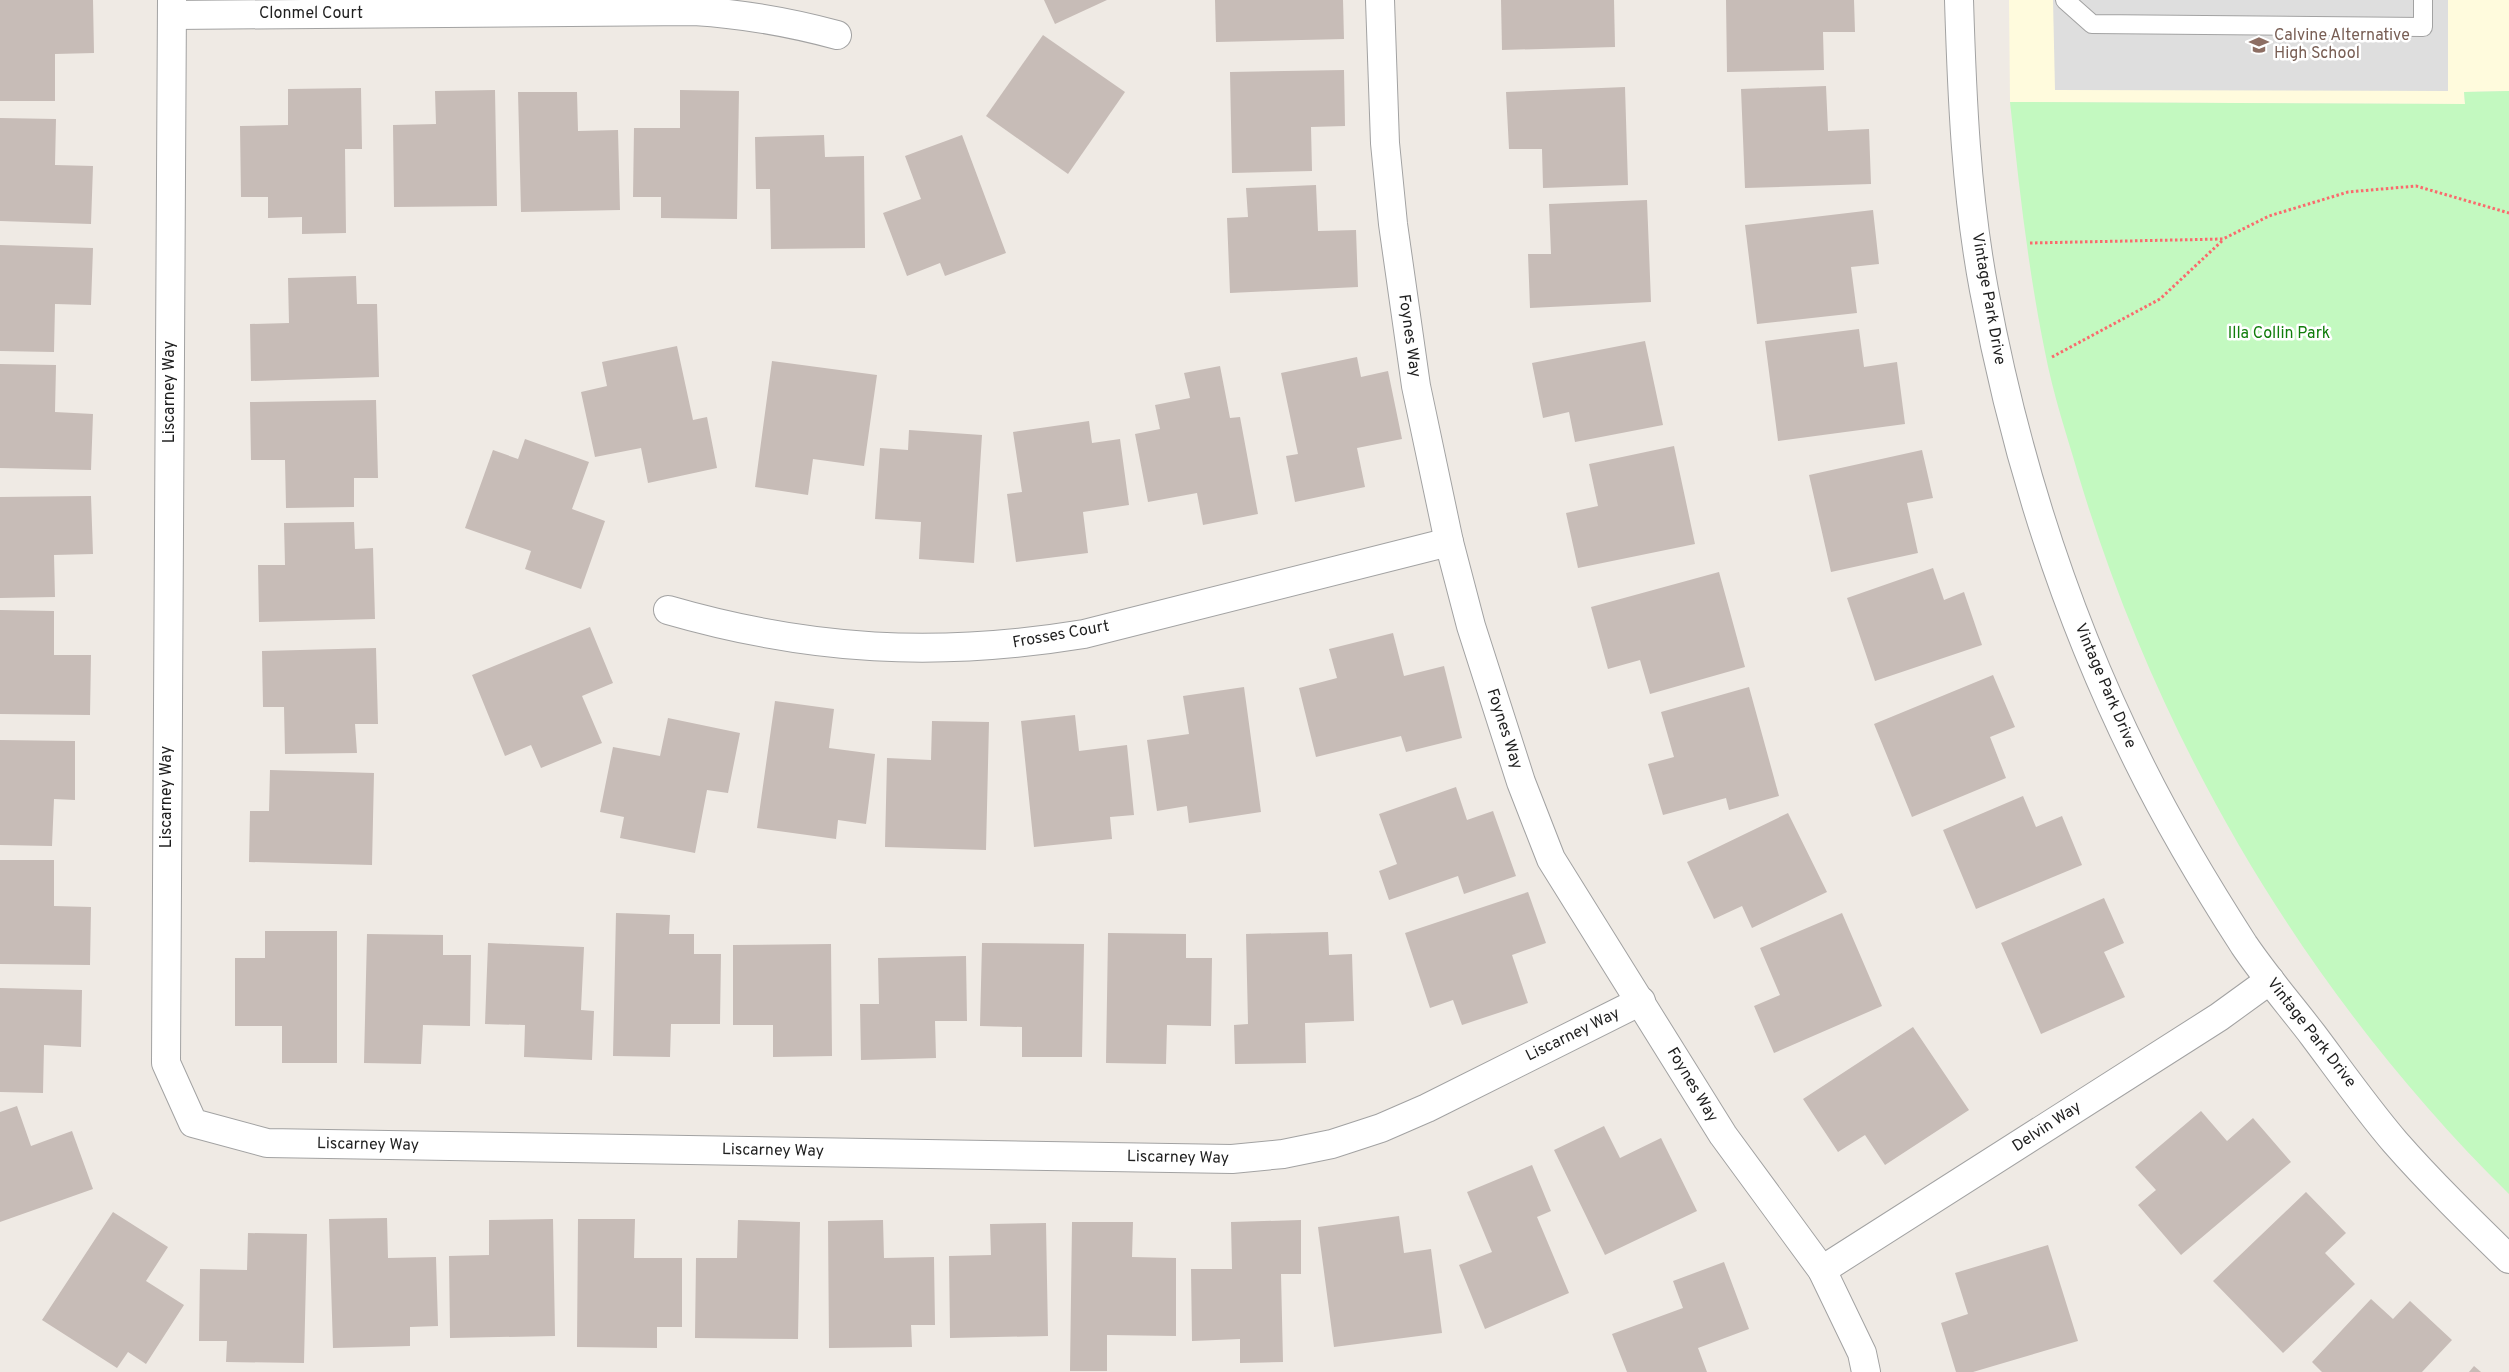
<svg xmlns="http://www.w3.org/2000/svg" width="2509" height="1372" font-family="Overpass,sans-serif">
<rect width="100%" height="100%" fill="#efeae4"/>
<!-- education -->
<polygon fill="#fffbdd" points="2009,0 2509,0 2509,91 2464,92 2465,104 2010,102"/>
<!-- park -->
<path fill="#c3f9c0" d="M 2509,91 L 2509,1194 C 2308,996 2160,746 2079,477 C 2067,436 2053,394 2045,352 C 2028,269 2019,186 2010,102 L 2465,104 L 2464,92 Z"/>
<!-- parking -->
<polygon fill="#dedede" points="2053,0 2448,0 2448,91 2055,90"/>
<!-- building -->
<g fill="#c7bcb7">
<polygon points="0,0 93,0 94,53 55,54 55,101 0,101"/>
<polygon points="1044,0 1107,0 1055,24"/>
<polygon points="1215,0 1343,0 1344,39 1216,42"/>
<polygon points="1501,0 1614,0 1615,47 1502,50"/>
<polygon points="1726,0 1854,0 1855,32 1823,32 1824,70 1727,72"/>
<polygon points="1043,35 1125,92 1068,174 986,116"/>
<polygon points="1344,70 1345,126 1311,127 1312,171 1232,173 1230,72"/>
<polygon points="1826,86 1828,131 1869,129 1871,184 1745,188 1741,89"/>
<polygon points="1625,87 1628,185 1543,188 1542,149 1509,149 1506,92"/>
<polygon points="361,88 362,149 345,149 346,233 302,234 302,217 268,218 268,197 241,197 240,126 288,125 288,89"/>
<polygon points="495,90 497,206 394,207 393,125 436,124 435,91"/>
<polygon points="680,90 739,91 737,219 661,218 661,197 633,197 634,128 680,128"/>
<polygon points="518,92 577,92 578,131 618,130 620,210 521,212"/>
<polygon points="0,118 56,119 55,165 93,166 91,224 0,221"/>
<polygon points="824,135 825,157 864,156 865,248 771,249 770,189 756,189 755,137"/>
<polygon points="962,135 1006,253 945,276 940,263 907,276 883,213 921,199 905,156"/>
<polygon points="1316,185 1318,231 1356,230 1358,287 1230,293 1227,218 1248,217 1246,188"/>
<polygon points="1647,200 1651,302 1530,308 1528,254 1551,254 1549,204"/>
<polygon points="1873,210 1879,264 1851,267 1857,313 1757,324 1745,225"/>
<polygon points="0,245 93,248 91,305 55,304 54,352 0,351"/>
<polygon points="356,276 357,304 377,304 379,377 251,381 250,324 289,323 288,278"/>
<polygon points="1859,329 1864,367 1897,362 1905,424 1778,441 1765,341"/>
<polygon points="1645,341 1663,425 1575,442 1569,412 1543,418 1532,363"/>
<polygon points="677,346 693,420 707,417 717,468 648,483 641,448 595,457 581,392 607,386 602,362"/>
<polygon points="1357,357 1361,377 1388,371 1402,439 1357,448 1365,487 1295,502 1286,456 1298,454 1281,373"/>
<polygon points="772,361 877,375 864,466 813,459 808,495 755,487"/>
<polygon points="0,364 56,365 55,412 93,414 91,470 0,468"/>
<polygon points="1220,366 1230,418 1240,417 1258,514 1203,525 1197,493 1148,502 1135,434 1160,429 1155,405 1190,398 1184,373"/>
<polygon points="376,400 378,478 354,478 354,507 286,508 285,460 251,460 250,402"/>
<polygon points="1089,421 1092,443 1120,439 1129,505 1083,512 1088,553 1016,562 1007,494 1022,492 1013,432"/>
<polygon points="909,430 982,435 974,563 919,559 921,522 875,519 880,448 908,450"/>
<polygon points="525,439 589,462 572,509 605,521 581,589 525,569 531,551 465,528 493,450 518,459"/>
<polygon points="1674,446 1695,544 1578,568 1566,513 1598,506 1589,464"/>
<polygon points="1922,450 1933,498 1907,503 1918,553 1831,572 1809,475"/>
<polygon points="91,496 93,554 54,555 55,597 0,598 0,497"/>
<polygon points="354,522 355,549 373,548 375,619 259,622 258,565 285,565 284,523"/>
<polygon points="1933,568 1944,600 1964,592 1982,645 1875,681 1847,598"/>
<polygon points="1719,572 1745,667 1650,694 1640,660 1608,669 1591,607"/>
<polygon points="0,610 54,611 54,655 91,655 90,715 0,714"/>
<polygon points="590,627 613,683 582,696 602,743 541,768 531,745 505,756 472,675"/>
<polygon points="1393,633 1404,676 1444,666 1462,738 1406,752 1401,736 1316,757 1299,688 1337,678 1329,649"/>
<polygon points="376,648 378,724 355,724 357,753 285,754 284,707 263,707 262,651"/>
<polygon points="1993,675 2015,727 1990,737 2006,778 1912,817 1874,724"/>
<polygon points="1244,687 1261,812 1189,823 1187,806 1157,811 1147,740 1189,734 1183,696"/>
<polygon points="1749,687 1779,796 1729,810 1726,798 1663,815 1648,764 1674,757 1661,712"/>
<polygon points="775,701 834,709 829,748 875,754 866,824 838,820 836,839 757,828"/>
<polygon points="1075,715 1079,751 1127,745 1134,815 1110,817 1112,839 1034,847 1021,721"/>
<polygon points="668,718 740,733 728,793 707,790 695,853 620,838 624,817 600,812 613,747 660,756"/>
<polygon points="932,721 989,722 986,850 885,847 887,758 931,760"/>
<polygon points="0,740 75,741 75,800 54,799 52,846 0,845"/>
<polygon points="270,770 374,773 372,865 249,862 250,811 269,811"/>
<polygon points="1456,787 1467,820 1493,811 1516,876 1464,894 1458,876 1389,900 1379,871 1397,864 1379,814"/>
<polygon points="2023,796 2036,827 2062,816 2082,865 1976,909 1943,830"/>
<polygon points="1788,813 1827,892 1752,928 1742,906 1714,919 1687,862"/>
<polygon points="0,860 54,860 54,906 91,907 90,965 0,964"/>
<polygon points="1528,892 1546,943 1512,955 1528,1003 1462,1025 1453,1000 1430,1008 1405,933"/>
<polygon points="2104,898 2124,943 2104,952 2125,997 2041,1034 2001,943"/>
<polygon points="616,913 670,915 669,934 694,934 694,954 721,954 720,1024 671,1024 670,1057 613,1056"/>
<polygon points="1842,913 1882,1006 1774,1053 1754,1006 1780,995 1760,948"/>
<polygon points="265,931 337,931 337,1063 282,1063 282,1026 235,1026 235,958 265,958"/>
<polygon points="1328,932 1329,955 1352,954 1354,1021 1305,1023 1306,1063 1235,1064 1234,1025 1248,1024 1246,934"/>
<polygon points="1108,933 1186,934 1186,958 1212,958 1211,1026 1167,1025 1166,1064 1106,1063"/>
<polygon points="367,934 443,935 443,955 471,955 470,1026 423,1025 421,1064 364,1063"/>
<polygon points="488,943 584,947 581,1010 594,1011 592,1060 524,1057 525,1025 485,1024"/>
<polygon points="982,943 1084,944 1082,1057 1022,1057 1022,1027 980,1026"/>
<polygon points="831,944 832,1056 773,1057 773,1025 733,1025 733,945"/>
<polygon points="966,956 967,1021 935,1021 936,1058 861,1060 860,1004 879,1004 878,958"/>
<polygon points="0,988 82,990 81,1047 44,1045 43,1093 0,1092"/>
<polygon points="1913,1027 1969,1110 1885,1165 1865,1135 1838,1152 1803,1099"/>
<polygon points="17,1106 31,1146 72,1131 93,1189 0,1222 0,1112"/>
<polygon points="2201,1111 2227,1141 2253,1118 2291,1162 2181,1255 2138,1205 2156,1190 2135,1167"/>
<polygon points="1604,1126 1620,1158 1661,1138 1697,1211 1605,1255 1554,1150"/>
<polygon points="1532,1165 1551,1211 1537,1217 1569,1293 1485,1329 1459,1265 1492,1252 1467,1192"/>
<polygon points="2306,1192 2346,1233 2325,1253 2355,1284 2283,1353 2213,1281"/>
<polygon points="113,1212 168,1247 146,1281 184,1305 146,1364 128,1352 117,1368 42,1320"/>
<polygon points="1399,1216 1404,1253 1431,1249 1442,1333 1334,1347 1318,1227"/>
<polygon points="387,1218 388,1258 436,1257 438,1326 410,1327 410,1346 333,1348 329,1219"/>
<polygon points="553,1219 555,1336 450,1338 449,1256 489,1255 489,1220"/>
<polygon points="578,1219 635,1219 634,1258 682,1258 682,1327 657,1327 657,1348 577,1347"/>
<polygon points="738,1220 800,1222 798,1339 695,1338 696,1258 737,1258"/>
<polygon points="883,1220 884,1258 934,1257 935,1325 911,1325 912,1347 829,1348 828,1221"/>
<polygon points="1301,1220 1301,1274 1281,1274 1283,1362 1240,1363 1240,1339 1192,1341 1191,1269 1232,1269 1231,1222"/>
<polygon points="1072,1222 1133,1222 1132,1257 1176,1258 1176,1336 1107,1335 1107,1371 1070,1371"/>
<polygon points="1046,1223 1048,1336 950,1338 949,1256 991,1255 990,1224"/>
<polygon points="248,1233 307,1234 304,1363 226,1362 227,1341 199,1341 200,1269 247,1270"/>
<polygon points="2048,1245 2078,1341 1973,1372 1956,1372 1941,1323 1968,1314 1955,1273"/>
<polygon points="1724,1262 1749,1329 1698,1348 1707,1372 1627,1372 1612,1334 1683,1308 1673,1281"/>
<polygon points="2371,1299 2393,1319 2410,1301 2452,1340 2422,1372 2322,1372 2312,1362"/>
<polygon points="2474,1366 2481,1372 2469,1372"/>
</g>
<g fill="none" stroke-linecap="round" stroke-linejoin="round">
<defs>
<polyline id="service" points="2065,0 2092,24 2423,27 2423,0"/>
<g id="minor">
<polyline points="172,0 166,1063 193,1123 267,1143 1232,1159 1283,1154 1332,1144 1381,1128 1427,1108 1641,1001"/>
<polyline points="1380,0 1385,143 1393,224 1416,386 1449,542 1471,626 1521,782 1551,859 1723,1135 1822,1270 1862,1353 1866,1372"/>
<path d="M 173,15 L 694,11 C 743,14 789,22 837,35"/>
<path d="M 668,610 C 810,651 937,658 1084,634 L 1449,542"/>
<polyline points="1822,1270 2219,1017 2270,980"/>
</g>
<path id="tertiary" d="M 1959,0 C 1962,97 1966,194 1984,290 C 2014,452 2064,612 2138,761 C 2169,824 2206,886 2244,945 C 2265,976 2290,1005 2313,1035 C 2340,1071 2366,1108 2395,1142 C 2431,1183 2470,1221 2509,1259"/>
</defs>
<!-- service casing -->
<use href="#service" stroke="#a2a2a2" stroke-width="20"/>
<!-- minor casing -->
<use href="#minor" stroke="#a2a2a2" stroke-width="30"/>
<!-- tertiary casing -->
<use href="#tertiary" stroke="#a2a2a2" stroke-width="30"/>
<!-- path -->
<g stroke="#fa6a6d" stroke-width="3" stroke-dasharray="2.5 2.5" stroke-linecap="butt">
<polyline points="2030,243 2223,239 2269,216 2348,192 2416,186 2509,213"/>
<polyline points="2052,357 2160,299 2223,240"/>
</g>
<!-- service -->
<use href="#service" stroke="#fff" stroke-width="18"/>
<!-- minor -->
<use href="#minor" stroke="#fff" stroke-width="28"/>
<!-- tertiary -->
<use href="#tertiary" stroke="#fff" stroke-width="28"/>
</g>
<!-- icons -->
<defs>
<symbol id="school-bare" viewBox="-9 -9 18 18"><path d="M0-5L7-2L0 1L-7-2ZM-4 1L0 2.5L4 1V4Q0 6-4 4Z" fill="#8d6e63" stroke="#fff" stroke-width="2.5" paint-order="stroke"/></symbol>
</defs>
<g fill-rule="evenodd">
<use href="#school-bare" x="2245" y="31" width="28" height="28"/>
</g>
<g text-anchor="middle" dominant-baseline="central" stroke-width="5" stroke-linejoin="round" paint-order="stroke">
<!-- street labels -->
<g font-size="16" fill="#1e1e1e" stroke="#fff">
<text x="311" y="14">Clonmel Court</text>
<text transform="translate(1988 299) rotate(80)">Vintage Park Drive</text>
<text transform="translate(1409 336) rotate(82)">Foynes Way</text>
<text transform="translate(170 392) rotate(-90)">Liscarney Way</text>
<text transform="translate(1061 635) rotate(-10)">Frosses Court</text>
<text transform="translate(2105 686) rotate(67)">Vintage Park Drive</text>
<text transform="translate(1504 729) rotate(72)">Foynes Way</text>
<text transform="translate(167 797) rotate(-90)">Liscarney Way</text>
<text transform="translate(2311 1033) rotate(52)">Vintage Park Drive</text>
<text transform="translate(1573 1035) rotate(-26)">Liscarney Way</text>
<text transform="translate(1692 1085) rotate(59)">Foynes Way</text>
<text transform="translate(2047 1127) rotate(-33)">Delvin Way</text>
<text transform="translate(368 1145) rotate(1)">Liscarney Way</text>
<text transform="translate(773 1151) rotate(1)">Liscarney Way</text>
<text transform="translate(1178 1158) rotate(1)">Liscarney Way</text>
</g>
<!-- education labels -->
<g font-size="16" fill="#785e54" stroke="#fff" text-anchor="start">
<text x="2274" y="36">Calvine Alternative<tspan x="2274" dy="18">High School</tspan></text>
</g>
<!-- park labels -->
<g font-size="16" fill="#107d0b" stroke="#fff">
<text x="2279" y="334">Illa Collin Park</text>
</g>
</g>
</svg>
